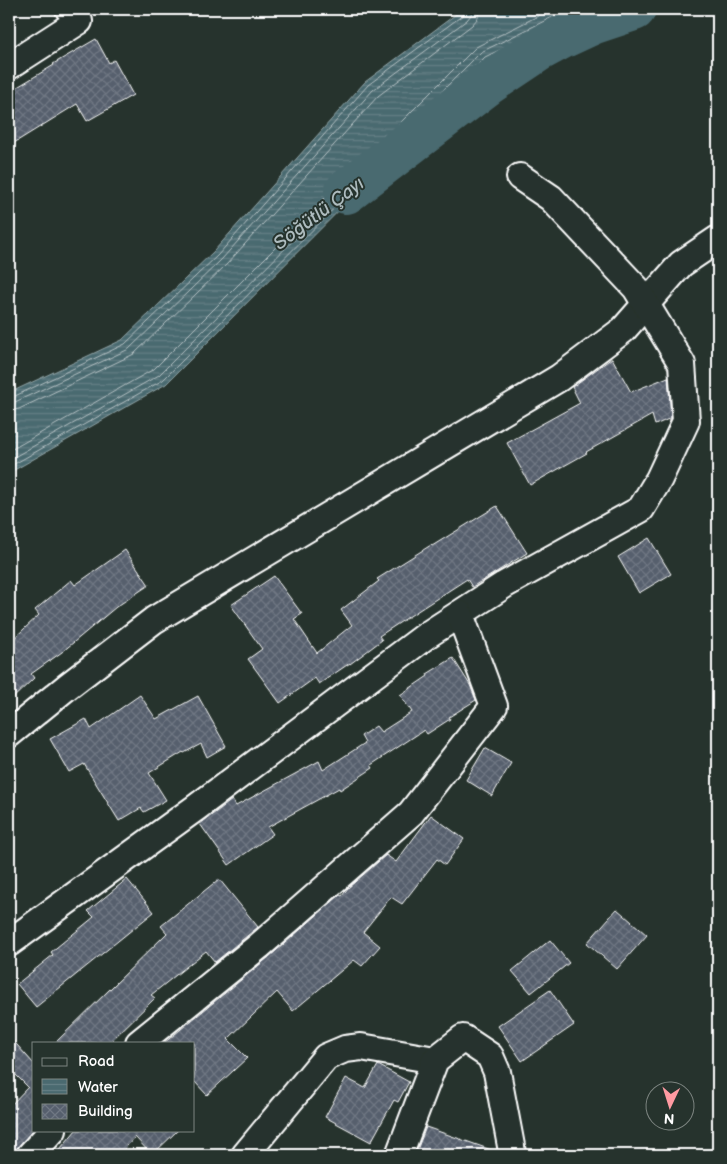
<svg xmlns="http://www.w3.org/2000/svg" width="727" height="1164" font-family="'Balsamiq Sans',sans-serif">
<defs>
<pattern id="water-rules" width="6" height="5" patternUnits="userSpaceOnUse" patternTransform="scale(1.25)"><rect width="6" height="5" fill="#4a6a70"/><path d="M0 2.5h6" fill="none" stroke="#658085"/></pattern>
<pattern id="building-cross-hatch" width="8" height="8" patternUnits="userSpaceOnUse" patternTransform="scale(1.25)"><rect width="8" height="8" fill="#565f6d"/><path d="M0 0l8 8M0 8l8-8" fill="none" stroke="#6f7783"/></pattern>
</defs>
<rect width="100%" height="100%" fill="#26332d"/>
<filter id="ink" filterUnits="userSpaceOnUse"><feTurbulence type="fractalNoise" baseFrequency=".02" numOctaves="2"/><feDisplacementMap in="SourceGraphic" scale="10" xChannelSelector="R" yChannelSelector="G"/><feConvolveMatrix kernelMatrix="1 2 1 2 8 2 1 2 1" color-interpolation-filters="sRGB"/></filter>
<g filter="url(#ink)">
<!-- water -->
<polygon fill="url(#water-rules)" stroke="#92a6a9" points="463,9 595,9 489,60 166,384 9,473 9,393 122,340 214,251 365,82"/>
<g fill="none" stroke-linecap="round" stroke-linejoin="round">
<!-- shore -->
<g stroke="#b7c3c6" stroke-width="1">
<polyline points="9,397 13,397 125,344 218,255 368,85 463,15 465,12 466,9"/>
<polyline points="9,404 15,402 129,349 222,259 373,90 467,20 471,15 472,9"/>
<polyline points="9,411 19,409 134,354 227,264 378,96 472,25 478,18 479,9"/>
<polyline points="9,451 154,369 476,47 552,9"/>
<polyline points="9,460 159,375 481,52 569,9"/>
<polyline points="9,467 163,380 485,57 583,9"/>
</g>
<!-- river -->
<polyline stroke="#4a6a70" stroke-width="44" points="346,192 487,84 538,50 564,36 592,23 634,9"/>
</g>
<!-- building -->
<g fill="url(#building-cross-hatch)" stroke="#fff">
<polygon points="96,39 109,63 114,60 133,95 87,121 77,104 9,146 9,92 54,65 53,64"/>
<polygon points="612,358 631,392 668,377 671,418 655,425 652,415 586,452 587,453 530,485 507,443 580,403 572,387"/>
<polygon points="497,506 527,553 472,587 467,579 379,636 382,640 350,664 350,663 319,684 315,678 280,703 248,659 262,649 231,605 274,576 302,614 294,619 317,653 352,625 341,610 379,581 377,579 431,545 432,546"/>
<polygon points="649,538 671,574 639,593 618,557"/>
<polygon points="125,550 149,585 116,607 62,652 31,674 34,678 9,702 9,643 39,615 35,610 71,580 75,585"/>
<polygon points="453,658 470,685 476,700 449,717 450,719 427,734 424,730 371,765 373,768 340,790 339,788 268,827 273,834 229,865 200,824 232,800 236,806 319,761 323,770 365,743 361,736 376,726 381,732 412,712 400,695 428,676 427,674"/>
<polygon points="140,695 156,719 198,696 226,746 207,757 201,744 184,753 183,752 149,773 166,800 144,812 141,808 119,821 84,764 69,772 50,739 86,719 91,729"/>
<polygon points="485,748 511,763 492,796 466,780"/>
<polygon points="431,815 464,839 445,865 437,859 402,904 391,897 363,932 380,946 362,966 354,960 293,1011 277,992 228,1039 247,1058 207,1095 194,1081 194,1043 164,1043 269,957 340,895 342,896 348,888 386,855 396,862"/>
<polygon points="127,879 154,912 36,1007 17,984 53,955 51,952 94,917 88,911"/>
<polygon points="219,879 258,927 215,962 206,951 151,995 155,998 109,1043 55,1043 167,933 161,926"/>
<polygon points="617,909 647,935 617,969 587,943"/>
<polygon points="550,940 569,963 531,993 512,971"/>
<polygon points="550,990 574,1025 522,1061 498,1026"/>
<polygon points="9,1036 34,1064 34,1129 11,1155 9,1155 9,1107 28,1087 9,1068"/>
<polygon points="378,1065 409,1082 398,1102 394,1100 371,1142 325,1117 346,1078 365,1088"/>
<polygon points="426,1127 497,1152 497,1155 415,1155"/>
<polygon points="76,1130 178,1130 152,1155 135,1137 119,1155 55,1155"/>
</g>
<g fill="none" stroke-linecap="round" stroke-linejoin="round">
<defs>
<g id="street">
<polyline points="9,66 79,21 69,9"/>
<polyline points="9,734 68,686 154,620 559,378 623,330 681,264 718,239"/>
<polyline points="9,943 197,807 427,635 504,585 641,509 659,479 686,421 682,364 636,288 551,198 520,177"/>
<polyline points="139,1043 259,946 411,813 494,706 460,614"/>
<polyline points="30,1155 53,1130"/>
<polyline points="245,1155 326,1057 345,1049 361,1047 435,1060"/>
<polyline points="399,1155 435,1060 463,1038 490,1056 497,1072 511,1146 512,1155"/>
</g>
</defs>
<!-- street casing -->
<use href="#street" stroke="#fff" stroke-width="30"/>
<!-- street -->
<use href="#street" stroke="#26332d" stroke-width="26"/>
</g>
</g>
<g text-anchor="middle" dominant-baseline="central" stroke-width="4" stroke-linejoin="round" paint-order="stroke">
<!-- water labels -->
<g font-size="19" font-style="italic" fill="#aebcbf" stroke="#26332d">
<text transform="translate(319 214) rotate(-37)">Söğütlü Çayı</text>
</g>
</g>
<!-- margin -->
<rect width="727" height="1164" fill="none" stroke="#26332d" stroke-width="30"/>
<rect x="15" y="15" width="697" height="1134" fill="none" stroke="#fff" stroke-width="2" filter="url(#ink)"/>
<!-- legend -->
<rect x="32" y="1042" width="162" height="90" fill="#26332d" stroke="#7d8581"/>
<rect x="42" y="1058" width="25" height="8" fill="#26332d" stroke="#7d8581"/>
<text x="78" y="1066" font-size="15" fill="#ffffff">Road</text>
<rect x="42" y="1079" width="25" height="15" fill="url(#water-rules)" stroke="#7d8581"/>
<text x="78" y="1092" font-size="15" fill="#ffffff">Water</text>
<rect x="42" y="1104" width="25" height="15" fill="url(#building-cross-hatch)" stroke="#7d8581"/>
<text x="78" y="1116" font-size="15" fill="#ffffff">Building</text>
<!-- north arrow -->
<g transform="translate(670 1106) rotate(184)"><circle r="24" fill="#26332d" stroke="#7d8581"/>
<path d="M0-4L9 19L0 12L-9 19Z" fill="#ff9aa2"/>
<text y="-8" font-size="14" font-weight="bold" text-anchor="middle" fill="#ffffff">N</text>
</g>
</svg>
